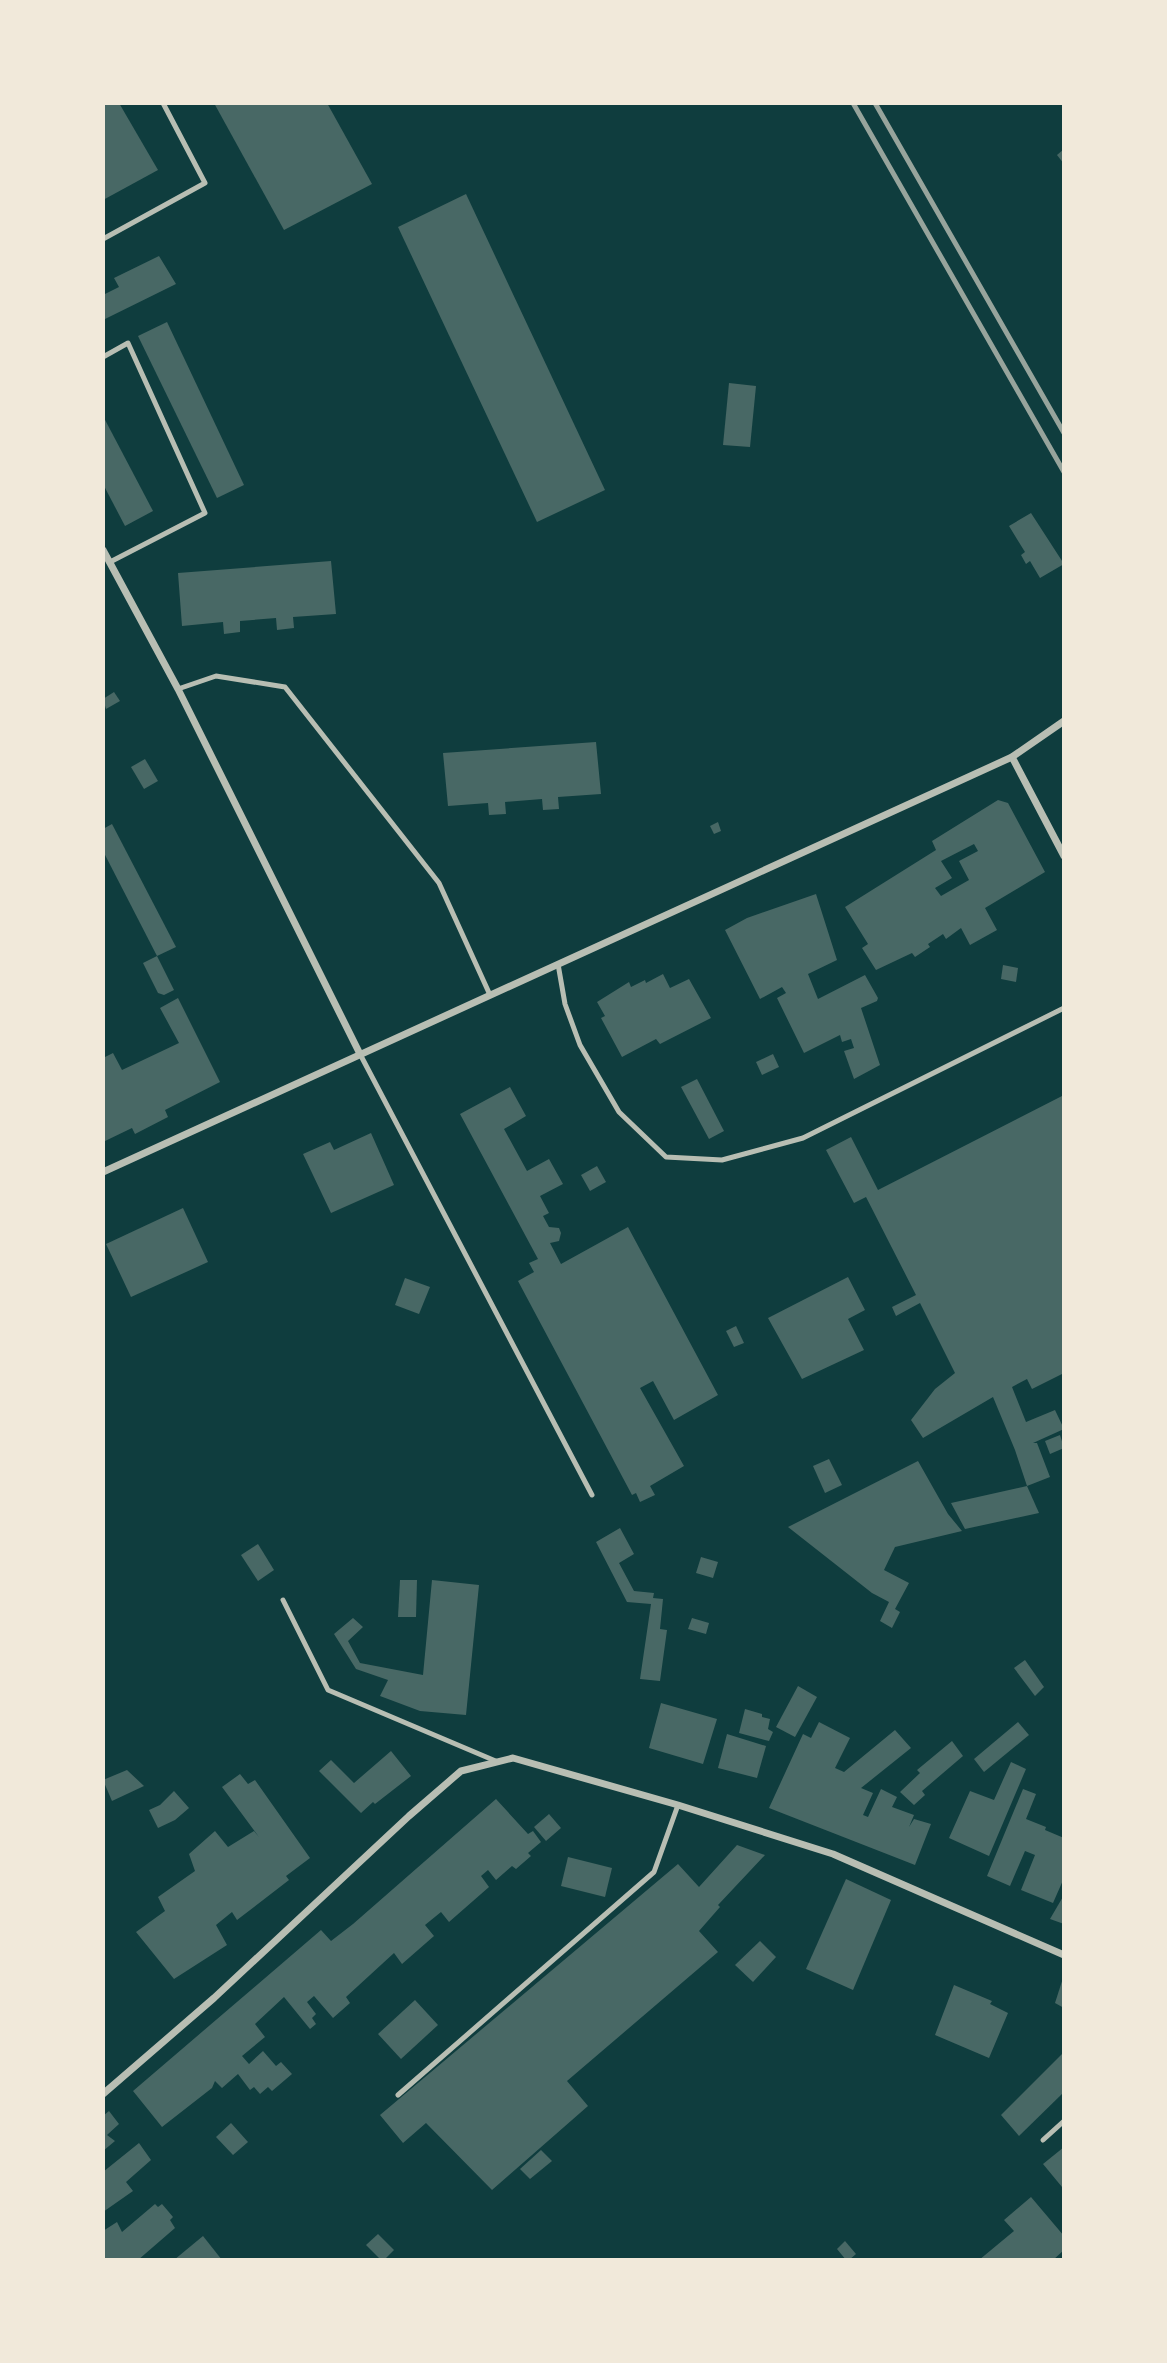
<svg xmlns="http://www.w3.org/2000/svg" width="1167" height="2363" font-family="Montserrat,sans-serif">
<rect width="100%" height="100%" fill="#0f3d3e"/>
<!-- building -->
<g fill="#486865" fill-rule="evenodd">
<polygon points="103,103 119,103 158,170 103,200"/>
<polygon points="214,103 327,103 372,184 284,230"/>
<polygon points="1064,149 1064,164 1057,155"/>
<polygon points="466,194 605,490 537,522 398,227"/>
<polygon points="159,256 176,284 103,320 103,295 119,287 114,278"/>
<polygon points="167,322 244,485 217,498 138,336"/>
<polygon points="729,383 756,386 750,447 723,445"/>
<polygon points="103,416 153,511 125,526 103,484"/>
<polygon points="1031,513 1064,564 1040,578 1030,561 1026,564 1021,555 1025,552 1009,526"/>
<polygon points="331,561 336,614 293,617 294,628 277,630 276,618 240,621 240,632 224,634 223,622 182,626 178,573"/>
<polygon points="114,692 120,701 106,709 103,699"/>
<polygon points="596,742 601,794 558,797 559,809 543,810 542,799 505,802 506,814 489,815 488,803 448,806 443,753"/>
<polygon points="145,759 158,781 144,789 131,767"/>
<path d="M 998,800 L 1008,803 L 1045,872 L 985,908 L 997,930 L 970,945 L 961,928 L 946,939 L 943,934 L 928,944 L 930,947 L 915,957 L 912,953 L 876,970 L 862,948 L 868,944 L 845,907 L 936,850 L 932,841 ZM 974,844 L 978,851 L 959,861 L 969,880 L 941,896 L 935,888 L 952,878 L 941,861 Z"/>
<polygon points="718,822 721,831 714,834 710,826"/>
<polygon points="112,824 176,947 157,956 103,851 103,829"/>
<polygon points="816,894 837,960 808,974 818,999 865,975 878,998 877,1001 861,1008 880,1065 854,1079 844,1051 854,1048 851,1039 842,1042 840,1035 804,1053 777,998 786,993 782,987 760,999 725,930 747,918"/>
<polygon points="157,956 174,990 164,995 158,993 143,963"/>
<polygon points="1003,965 1018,968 1016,982 1001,979"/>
<polygon points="663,974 670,988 689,979 711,1018 660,1044 656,1039 622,1057 601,1018 605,1016 597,1002 629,982 631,987 645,980 646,983"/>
<polygon points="178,998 220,1082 165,1110 168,1117 135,1134 132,1128 103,1142 103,1058 113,1053 122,1070 179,1043 160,1008"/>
<polygon points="773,1054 779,1067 762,1075 756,1062"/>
<polygon points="697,1079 724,1131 709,1139 681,1087"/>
<polygon points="510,1087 526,1116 504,1129 527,1171 549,1159 563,1184 540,1196 549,1213 543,1216 549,1227 559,1228 561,1233 559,1241 550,1243 561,1264 628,1227 718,1395 674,1420 653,1381 640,1388 684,1466 650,1486 655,1495 640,1502 636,1493 632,1495 518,1281 534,1272 529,1263 538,1259 460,1114"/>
<polygon points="1062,1096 1064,1100 1064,1373 1032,1389 1027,1379 1012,1387 1026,1422 1055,1410 1064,1429 1033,1443 1037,1443 1050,1477 1027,1486 1015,1450 993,1397 923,1438 911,1420 935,1389 955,1373 920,1303 896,1316 892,1307 916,1295 866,1197 854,1203 826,1150 851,1137 878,1190"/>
<polygon points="371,1133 394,1185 331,1213 303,1154 330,1142 334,1150"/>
<polygon points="597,1166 606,1182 590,1191 581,1175"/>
<polygon points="183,1208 208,1262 131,1297 106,1244"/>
<polygon points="848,1277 865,1310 848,1319 864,1350 802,1379 768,1318"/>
<polygon points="405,1278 430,1287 419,1314 395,1305"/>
<polygon points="736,1326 744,1343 734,1347 726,1331"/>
<polygon points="1060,1435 1064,1448 1050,1454 1045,1441"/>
<polygon points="829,1459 842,1485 825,1493 813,1466"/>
<polygon points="918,1461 948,1514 962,1531 895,1547 884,1570 909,1583 895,1609 900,1612 892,1628 880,1621 889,1602 872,1593 788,1527"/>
<polygon points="1027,1486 1039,1513 965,1529 951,1503"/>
<polygon points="620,1528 634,1554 619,1563 634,1591 654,1593 653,1598 663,1599 660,1629 667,1630 660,1681 640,1679 651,1604 627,1602 596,1542"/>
<polygon points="258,1544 274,1570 258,1581 241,1555"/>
<polygon points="701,1557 718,1562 713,1578 696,1573"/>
<polygon points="400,1580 417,1580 416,1617 398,1617"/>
<polygon points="432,1580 479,1585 466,1715 420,1711 380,1696 388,1680 356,1669 334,1634 353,1618 363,1627 348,1641 360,1663 423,1675"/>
<polygon points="692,1618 709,1623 706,1634 688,1629"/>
<polygon points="1025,1660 1044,1687 1035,1696 1014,1668"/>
<polygon points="798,1686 817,1697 795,1737 776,1727"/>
<polygon points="661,1703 717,1719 703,1764 649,1748"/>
<polygon points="745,1709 762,1714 762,1717 770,1719 768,1729 773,1732 769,1741 739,1733"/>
<polygon points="819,1722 850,1738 835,1768 844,1772 895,1730 911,1748 861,1788 873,1793 863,1815 868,1817 881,1789 897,1797 892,1807 914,1815 909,1827 914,1819 931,1824 915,1865 769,1808 803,1734 811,1738"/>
<polygon points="1018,1722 1029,1735 984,1772 974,1759"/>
<polygon points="727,1734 766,1746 757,1778 718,1768"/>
<polygon points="952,1741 963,1756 922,1791 925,1795 914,1805 900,1792 920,1773 917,1770"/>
<polygon points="391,1751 411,1776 375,1804 373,1802 361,1813 319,1771 331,1760 354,1783"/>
<polygon points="1011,1762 1026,1769 989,1856 949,1838 970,1791 994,1800"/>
<polygon points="127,1770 144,1786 112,1801 103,1780"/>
<polygon points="240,1774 248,1784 255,1780 310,1858 286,1876 289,1880 237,1920 232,1912 216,1925 227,1945 174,1979 136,1932 165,1911 158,1897 195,1871 189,1854 215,1831 228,1847 254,1831 259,1837 222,1787"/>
<polygon points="1023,1789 1036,1794 1026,1819 1046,1827 1045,1830 1064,1838 1064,1878 1053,1903 1021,1890 1035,1855 1025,1851 1010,1886 987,1876"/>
<polygon points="174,1791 189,1808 175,1820 158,1828 149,1810 160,1805"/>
<polygon points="496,1799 528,1834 533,1831 541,1842 528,1853 531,1856 516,1869 512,1866 496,1880 488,1870 481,1876 489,1887 449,1922 441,1912 425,1925 434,1936 402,1964 394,1953 346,1997 350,2003 333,2018 314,1996 307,2002 316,2014 312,2018 316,2024 310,2029 284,1997 255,2024 265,2037 242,2056 249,2064 263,2051 276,2066 281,2062 292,2074 272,2091 268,2087 260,2094 254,2087 250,2090 238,2074 222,2088 215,2081 212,2088 162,2127 133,2091 321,1930 331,1941 353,1924"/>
<polygon points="549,1814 561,1828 546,1841 534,1827"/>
<polygon points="737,1845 765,1855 718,1905 720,1907 699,1931 718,1952 567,2081 588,2106 492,2190 426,2123 403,2143 380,2115 678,1864 699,1887"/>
<polygon points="568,1857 612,1868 605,1897 561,1886"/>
<polygon points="846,1879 891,1900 853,1990 806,1969"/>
<polygon points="1064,1895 1064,1924 1050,1919"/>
<polygon points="760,1941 776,1957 753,1982 735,1965"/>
<polygon points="1063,1978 1064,1978 1064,2008 1055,2003"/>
<polygon points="954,1985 992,2001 990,2004 1008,2013 989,2058 935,2035"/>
<polygon points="415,2000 438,2025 401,2059 378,2034"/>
<polygon points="1064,2052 1064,2092 1019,2136 1001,2115"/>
<polygon points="109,2111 119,2124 107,2135 115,2141 103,2151 103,2116"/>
<polygon points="231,2123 248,2142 233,2155 216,2137"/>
<polygon points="139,2143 151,2160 126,2182 133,2191 103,2212 103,2172"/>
<polygon points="1064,2147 1064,2185 1062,2187 1043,2164"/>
<polygon points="541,2150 552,2161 530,2179 520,2169"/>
<polygon points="1031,2197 1064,2236 1064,2250 1053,2260 979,2260 1014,2231 1004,2220"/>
<polygon points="155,2204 158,2207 162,2204 168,2211 173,2217 170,2220 175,2228 138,2260 103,2260 103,2231 117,2222 122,2232"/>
<polygon points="378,2234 394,2250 384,2260 381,2260 366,2245"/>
<polygon points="203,2236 222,2260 174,2260"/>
<polygon points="845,2241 856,2254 849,2260 846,2260 837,2249"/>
</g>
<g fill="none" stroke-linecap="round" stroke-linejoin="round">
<!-- service -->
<g stroke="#b8beb3" stroke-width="5">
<polyline points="103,239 205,183 163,103"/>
<polyline points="103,357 128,343 205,513 110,562"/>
<polyline points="178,689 216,676 285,687 439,883 490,995"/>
<polyline points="558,964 565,1004 580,1045 619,1112 666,1157 722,1160 803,1138 1064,1008"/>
<polyline points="360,1054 592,1495"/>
<polyline points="283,1600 328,1690 498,1762"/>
<polyline points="398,2095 654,1872 678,1805"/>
<polyline points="1043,2140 1064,2121"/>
</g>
<!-- minor -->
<g stroke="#b8beb3" stroke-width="7">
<polyline points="103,550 178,689 360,1054"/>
<polyline points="1012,757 1064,856"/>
<polyline points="103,1172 1012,757 1064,721"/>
<polyline points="103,2094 214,1998 409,1816 461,1771 513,1758 678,1805 833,1854 1064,1955"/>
</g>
<!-- rail -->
<g stroke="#97a49c" stroke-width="5">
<polyline points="853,103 1064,472"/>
<polyline points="875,103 1064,433"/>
</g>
</g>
<!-- border -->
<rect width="1167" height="2363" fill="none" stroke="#f1e9da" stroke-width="210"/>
</svg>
